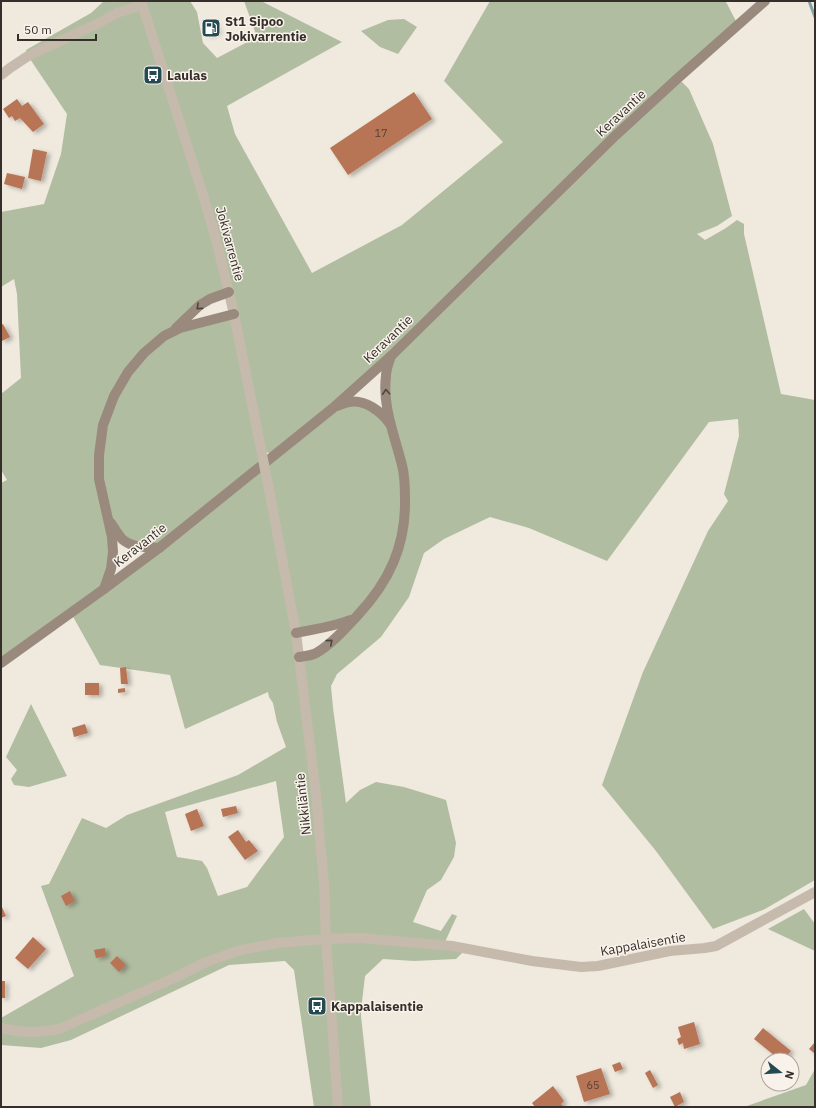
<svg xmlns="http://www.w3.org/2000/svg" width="816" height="1108" font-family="'IBM Plex Sans',sans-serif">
<defs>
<filter id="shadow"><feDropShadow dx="3.5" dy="2" stdDeviation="2" flood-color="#0004"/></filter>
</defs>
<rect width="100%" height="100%" fill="#efe9de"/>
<!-- green -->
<g fill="#b1bda0" fill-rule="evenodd">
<path d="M 104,1 L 190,1 L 197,12 L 203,43 L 217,58 L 257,37 L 244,1 L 261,1 L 342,42 L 227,106 L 235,134 L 312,273 L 402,225 L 503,142 L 444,81 L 490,1 L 719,1 L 726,2 L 738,25 L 678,78 L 689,89 L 713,144 L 732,216 L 717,226 L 697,234 L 705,240 L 726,228 L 737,220 L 744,224 L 744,234 L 781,394 L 815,400 L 815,739 L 814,740 L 815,742 L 815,880 L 765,909 L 713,929 L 656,851 L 602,785 L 643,672 L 708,531 L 728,501 L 724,494 L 739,436 L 738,419 L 709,422 L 607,561 L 529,528 L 490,517 L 444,539 L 424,553 L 409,597 L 381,637 L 337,674 L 331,686 L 333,708 L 346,803 L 360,790 L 376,782 L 404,787 L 446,800 L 456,843 L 454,857 L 441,880 L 427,890 L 413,922 L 441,931 L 452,914 L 457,916 L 444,944 L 466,949 L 456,959 L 414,961 L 383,959 L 365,976 L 361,1010 L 361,1005 L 361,1016 L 371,1107 L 314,1107 L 294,970 L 285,961 L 229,965 L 71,1040 L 41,1048 L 1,1045 L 1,1018 L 74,976 L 41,886 L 49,884 L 82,818 L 106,828 L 127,815 L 238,775 L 286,747 L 277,722 L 273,703 L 269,697 L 268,692 L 185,729 L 170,675 L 100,665 L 71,613 L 1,663 L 1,483 L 7,480 L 1,470 L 1,394 L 21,378 L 17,294 L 14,279 L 1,287 L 1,212 L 44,204 L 61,154 L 67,114 L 28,56 L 26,50 L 91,13 ZM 229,292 L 234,314 L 181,323 L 200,305 ZM 390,356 L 386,397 L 386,418 L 366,404 L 332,409 ZM 261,451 L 274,454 L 264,466 ZM 112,537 L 158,548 L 104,588 ZM 355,619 L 312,654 L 299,656 L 296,633 ZM 276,781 L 284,837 L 247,887 L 218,896 L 207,868 L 202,861 L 177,857 L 165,812 Z"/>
<polygon points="404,19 417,27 398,54 380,47 361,31 388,20"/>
<polygon points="31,704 67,776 29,787 14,785 11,779 17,770 6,757"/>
<polygon points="804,909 815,924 815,951 768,929"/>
<polygon points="815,1069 815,1107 744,1107 806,1085"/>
</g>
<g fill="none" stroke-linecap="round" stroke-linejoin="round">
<!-- stream -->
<polyline stroke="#81a4a9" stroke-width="3" points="809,1 815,17"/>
</g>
<!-- building -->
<g fill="#b77455" filter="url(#shadow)">
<polygon points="214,20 218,32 208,36 203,24"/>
<polygon points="414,92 432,119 348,175 330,148"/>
<polygon points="17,99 22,106 28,102 44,124 33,132 20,118 15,121 12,116 9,118 3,109"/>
<polygon points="33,149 47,152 41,181 28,178"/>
<polygon points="7,173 25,177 22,189 4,184"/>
<polygon points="3,324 10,337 2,341 1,340 1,325"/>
<polygon points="126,667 128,684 121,684 120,668"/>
<rect x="85" y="683" width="14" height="12"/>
<polygon points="125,688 125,692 118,693 118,689"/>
<polygon points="85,724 88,733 74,737 72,728"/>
<polygon points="236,806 238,813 223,817 221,809"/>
<polygon points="197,809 204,826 191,831 185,814"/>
<polygon points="238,830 246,842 249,840 258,851 245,860 228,837"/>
<polygon points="70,891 75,901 66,906 61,896"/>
<polygon points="1,905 6,916 1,918"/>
<polygon points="33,937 46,949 28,969 15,958"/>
<polygon points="105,948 106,956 96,958 94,950"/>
<polygon points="117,956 126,965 119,972 110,963"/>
<rect x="1" y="981" width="4" height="17"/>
<polygon points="694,1022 700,1044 684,1049 683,1043 679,1045 677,1039 681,1037 678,1027"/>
<polygon points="763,1028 791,1051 783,1060 780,1060 754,1039"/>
<polygon points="815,1042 815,1053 814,1053 809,1049"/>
<polygon points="620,1062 623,1069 615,1072 612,1065"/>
<polygon points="601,1068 610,1094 584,1102 576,1076"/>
<polygon points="650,1070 658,1085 653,1088 645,1073"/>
<polygon points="553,1086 564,1101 561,1104 564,1107 535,1107 532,1103"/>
<polygon points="680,1092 684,1102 675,1107 670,1097"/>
</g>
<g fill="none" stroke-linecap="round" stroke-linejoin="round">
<!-- minor -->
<g stroke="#c6baac" stroke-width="10">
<polyline points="1,75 10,68 28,56 99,23 117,13 142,5"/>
<path d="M 1,1028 C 23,1033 36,1033 59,1029 L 174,978 L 206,962 L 241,950 L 278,943 L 326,939 L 359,938 L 452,946 L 532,961 L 581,967 L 598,966 L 670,951 L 705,948 L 716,946 L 815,892"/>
</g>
<!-- tertiary -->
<g stroke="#c6baac" stroke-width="10">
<polyline points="141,1 203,195 216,239 234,314 259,439"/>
<polyline points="271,500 296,633 316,794 324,884 326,939 338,1107"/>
</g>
<!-- secondary -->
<g stroke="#9a8a7d" stroke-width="10">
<polyline points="176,328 200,305 210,299 229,292"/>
<path d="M 337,406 C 340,405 345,403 349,402 C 365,399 382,412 390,424"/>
<path d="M 111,523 C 114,528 118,534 122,539 C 132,548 146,547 159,548"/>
<polyline points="104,589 111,569 113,552 112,537 99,479 99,455 103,425 114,396 128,372 144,353 164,336 180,328 234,314"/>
<path d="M 296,633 C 314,629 333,627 350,620"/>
<path d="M 299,657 C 304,656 309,656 314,654 C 329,647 346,628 357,616 C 389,582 406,546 405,499 C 405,488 405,476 402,465 C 395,437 382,406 386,376 C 386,369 389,362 391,356"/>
<polyline points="1,663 104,589 159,548 333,408 391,356 616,135 678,78 765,1"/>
</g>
<!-- tertiary-bridge -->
<polyline stroke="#c6baac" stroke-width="10" points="259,439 271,500"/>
</g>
<!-- one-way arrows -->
<defs><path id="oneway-chevron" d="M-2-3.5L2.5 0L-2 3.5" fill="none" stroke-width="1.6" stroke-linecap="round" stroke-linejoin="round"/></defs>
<g stroke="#4e453f">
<use href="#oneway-chevron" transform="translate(199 307) rotate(139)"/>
<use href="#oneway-chevron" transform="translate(386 392) rotate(-93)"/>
<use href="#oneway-chevron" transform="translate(330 642) rotate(-41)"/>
</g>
<!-- icons -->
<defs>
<symbol id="fuel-square" viewBox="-11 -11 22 22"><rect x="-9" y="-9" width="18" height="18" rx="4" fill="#244b52" stroke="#f8f2ea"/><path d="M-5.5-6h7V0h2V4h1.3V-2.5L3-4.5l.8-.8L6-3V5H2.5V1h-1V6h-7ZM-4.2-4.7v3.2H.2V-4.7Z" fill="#fff"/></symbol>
<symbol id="bus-square" viewBox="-11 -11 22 22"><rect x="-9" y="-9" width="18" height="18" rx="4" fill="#244b52" stroke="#f8f2ea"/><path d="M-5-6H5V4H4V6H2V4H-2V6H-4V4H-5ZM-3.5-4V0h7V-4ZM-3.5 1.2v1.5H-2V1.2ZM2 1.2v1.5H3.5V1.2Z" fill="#fff"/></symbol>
</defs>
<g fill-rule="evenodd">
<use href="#fuel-square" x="200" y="17" width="22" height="22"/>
<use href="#bus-square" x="142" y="64" width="22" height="22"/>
<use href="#bus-square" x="306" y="995" width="22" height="22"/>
</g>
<g text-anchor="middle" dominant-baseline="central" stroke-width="3" stroke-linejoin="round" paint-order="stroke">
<!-- number labels -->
<g font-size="11" fill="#564035">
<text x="381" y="133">17</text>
<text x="593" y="1085">65</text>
</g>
<!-- poi labels -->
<g font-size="13" font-weight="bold" fill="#352e2a" stroke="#f8f2ea" text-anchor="start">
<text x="225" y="21">St1 Sipoo<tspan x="225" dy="15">Jokivarrentie</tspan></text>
<text x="167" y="75">Laulas</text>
<text x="331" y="1006">Kappalaisentie</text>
</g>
<!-- street labels -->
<g font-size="13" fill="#352e2a" stroke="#f8f2ea">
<text transform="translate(621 113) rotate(-43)">Keravantie</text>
<text transform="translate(230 244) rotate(75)">Jokivarrentie</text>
<text transform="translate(388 339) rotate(-44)">Keravantie</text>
<text transform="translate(140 545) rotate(-38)">Keravantie</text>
<text transform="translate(303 804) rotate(-96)">Nikkiläntie</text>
<text transform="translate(643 944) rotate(-10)">Kappalaisentie</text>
</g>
</g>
<!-- border -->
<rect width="816" height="1108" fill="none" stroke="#352e2a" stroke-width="4"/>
<!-- north arrow -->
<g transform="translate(780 1072) rotate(107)"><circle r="19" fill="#f8f2ea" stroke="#aaa49d"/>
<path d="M0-3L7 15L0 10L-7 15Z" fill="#244b52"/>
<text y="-6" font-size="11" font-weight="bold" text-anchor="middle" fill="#352e2a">N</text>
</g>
<!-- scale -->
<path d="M18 34v6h78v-6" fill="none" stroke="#352e2a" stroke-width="2"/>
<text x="24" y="34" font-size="12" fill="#352e2a" stroke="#f8f2ea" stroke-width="3" paint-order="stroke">50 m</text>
</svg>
